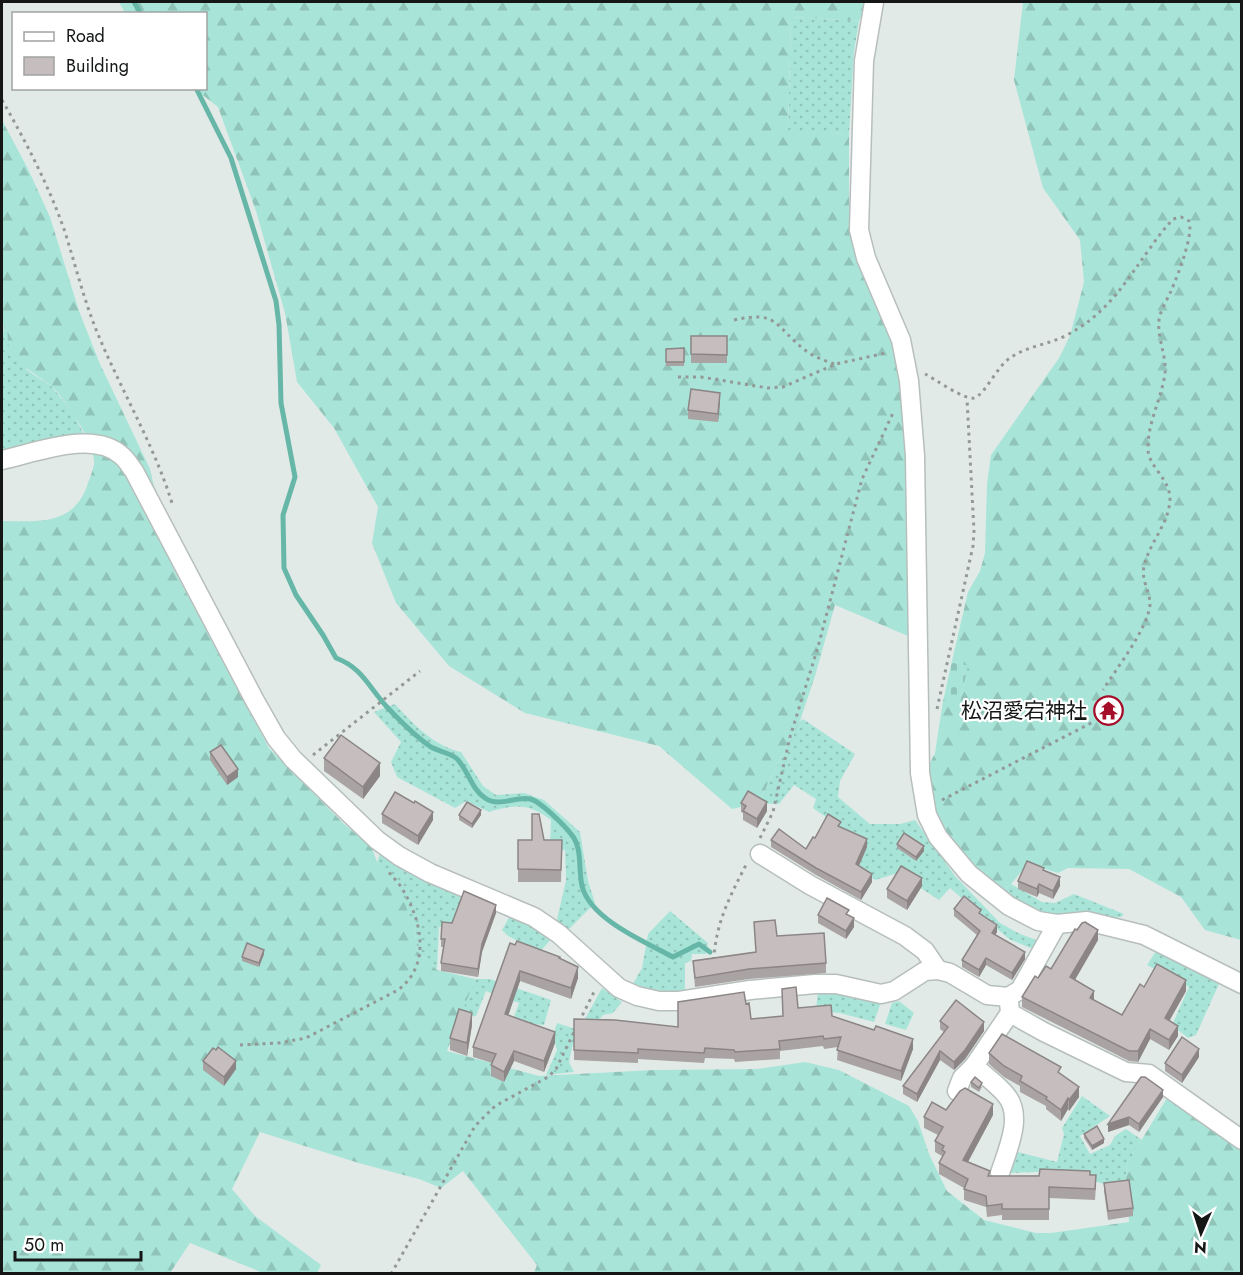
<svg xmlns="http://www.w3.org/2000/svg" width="1243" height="1275" font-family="Jost,'Noto Sans JP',sans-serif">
<defs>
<pattern id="grass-dots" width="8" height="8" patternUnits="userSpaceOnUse" patternTransform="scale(1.5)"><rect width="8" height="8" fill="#a8e5d8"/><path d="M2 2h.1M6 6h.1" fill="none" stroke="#90c4b9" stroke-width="1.8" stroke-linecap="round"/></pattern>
<pattern id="forest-firs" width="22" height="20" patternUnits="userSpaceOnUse" patternTransform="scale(1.5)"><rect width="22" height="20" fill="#a8e5d8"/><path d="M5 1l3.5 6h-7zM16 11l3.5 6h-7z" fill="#90c4b9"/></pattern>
<pattern id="cemetery-stones" width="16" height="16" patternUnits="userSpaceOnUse" patternTransform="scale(1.5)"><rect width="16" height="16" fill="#a8e5d8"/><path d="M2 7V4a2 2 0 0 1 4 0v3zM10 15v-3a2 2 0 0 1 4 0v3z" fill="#90c4b9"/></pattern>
</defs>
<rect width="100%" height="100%" fill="#e2eae8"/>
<!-- grass -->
<g fill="url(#grass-dots)">
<polygon points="791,17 859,21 854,51 849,134 788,132"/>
<polygon points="4,325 7,327 27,370 51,386 73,412 86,439 2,456 2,342"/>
<path d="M 395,704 C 413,724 434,746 461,752 L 483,786 L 496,795 L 524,793 L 544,800 L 580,832 L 588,881 L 595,903 L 567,931 L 556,924 L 566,880 L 565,850 L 550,847 L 551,820 C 529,803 515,804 489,812 L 466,801 L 455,808 L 397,777 L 391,762 L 401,742 L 374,712 Z"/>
<polygon points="803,719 855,754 840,781 838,797 870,824 900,824 915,820 955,876 1000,923 1018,933 1036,940 1037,944 1033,949 1009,939 950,888 939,900 898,873 875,880 834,854 820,834 826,817 813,808 816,799 794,785 779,804 758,803 800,721"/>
<polygon points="381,851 462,896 452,926 439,927 437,970 417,951 415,931 377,862"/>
<polygon points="1011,884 1042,902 1055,903 1074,894 1124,914 1121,917 1113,918 1091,915 1056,917 1036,913 1003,890"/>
<polygon points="670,911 708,943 706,954 692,954 691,961 685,963 685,992 662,993 633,984 642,968 648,934"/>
<polygon points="511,914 530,924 551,939 540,952 508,936 502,930"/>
<polygon points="1156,951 1219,984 1196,1035 1188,1038 1172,1025 1189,987 1147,965"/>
<polygon points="475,979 490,979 551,1000 544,1025 512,1022 519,1003 486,991 476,1016 459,1016"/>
<polygon points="602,988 622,1002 613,1013 603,1015 588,1032 586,1042 573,1043 569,1062 574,1072 546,1075 557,1050 553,1035 557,1023 579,1030"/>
<polygon points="818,990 849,993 881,1002 874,1022 840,1013 816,1011"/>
<polygon points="899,1001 914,1013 906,1030 885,1024 892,1003"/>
<polygon points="1082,1096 1110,1116 1080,1136 1090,1154 1110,1145 1115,1136 1126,1129 1142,1140 1127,1164 1126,1184 1104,1184 1060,1171 1008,1173 1014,1151 1057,1162 1064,1134 1062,1128"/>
</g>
<!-- forest -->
<g fill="url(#forest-firs)">
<polygon points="119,2 867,2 859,21 791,17 788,131 849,134 849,218 862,270 897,350 904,381 910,523 908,636 835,605 815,676 800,721 758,803 732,809 659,746 525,713 449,666 396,603 372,543 378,507 334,428 297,382 285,313 256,211 218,107 195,89 206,88 206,14 125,13"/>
<polygon points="1023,2 1241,2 1241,940 1205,930 1181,897 1129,869 1068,868 1058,873 1028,864 1011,884 1003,890 965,857 943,830 934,807 928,767 935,753 943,701 960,701 967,666 952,661 968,592 980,571 985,553 987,484 991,455 1059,358 1070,336 1084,282 1080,240 1043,188 1014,80"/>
<path d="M 2,120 L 28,169 L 50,217 L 79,311 L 100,364 L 150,469 L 173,568 L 269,748 L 343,823 L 372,848 L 377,862 L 398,885 L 415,931 L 417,951 L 437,970 L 475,979 L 447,1051 L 539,1076 L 654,1070 L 757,1069 L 805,1062 L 839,1070 L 909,1106 L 918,1121 L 929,1154 L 947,1191 L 984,1220 L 1036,1233 L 1051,1233 L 1129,1222 L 1126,1180 L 1127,1164 L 1167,1098 L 1178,1101 L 1241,1145 L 1241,1273 L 534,1273 L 537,1265 L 463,1171 L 441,1188 L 419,1179 L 362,1164 L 260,1132 L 232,1189 L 255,1216 L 321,1265 L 317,1273 L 263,1273 L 190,1243 L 170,1273 L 2,1273 L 2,521 C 36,521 72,527 87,486 C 89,479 95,467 94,460 C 92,440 66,399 51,386 C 37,374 19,367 10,350 C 7,344 8,334 7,327 L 2,325 Z"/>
</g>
<!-- cemetery -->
<polygon fill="url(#cemetery-stones)" points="952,661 968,666 960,701 943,701"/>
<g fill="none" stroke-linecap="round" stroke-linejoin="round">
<!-- stream -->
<g stroke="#66b7a8" stroke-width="5">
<polyline points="134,2 141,14"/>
<path d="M 196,88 L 231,158 L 276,301 L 279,325 L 281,403 L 295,477 L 283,515 L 284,568 L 296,595 L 323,635 L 336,658 C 363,668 369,688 387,707 C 400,721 415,736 431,747 C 438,751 449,753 456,758 C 468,769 471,789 485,798 C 499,808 515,796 530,799 C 540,801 564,825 571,834 C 583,848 578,868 582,886 C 590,919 645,942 673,957 L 699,944 L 710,952"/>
</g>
<defs>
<g id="minor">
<polyline points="874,2 864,61 859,230 866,258 901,340 909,381 915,456 920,773 927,815 938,837 969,874 1009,906 1038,921 1057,924 1087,921 1144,935 1242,984"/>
<path d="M 2,460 C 35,453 94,429 122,456 C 127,460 130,466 134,471 L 255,701 L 276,738 L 293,759 L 377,840 L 399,856 L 430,873 L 534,917 L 559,934 L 619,988 L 637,996 L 659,1001 L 679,1001 L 750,990 L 815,984 L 836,984 L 881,994 L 894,991 L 925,971 L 938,970 L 950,973 L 987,995 L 1008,997 L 1020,990 L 1057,924"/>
<polyline points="760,854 810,885 905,936 925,951 938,970"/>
<polyline points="1010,1013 1044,1032 1126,1072 1149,1074 1242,1140"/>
<path d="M 974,1066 C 984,1075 997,1084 1006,1095 C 1024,1116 1007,1151 1000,1173"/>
<polyline points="957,1091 962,1078 974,1066 1010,1013 1009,1002"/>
</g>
</defs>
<!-- minor casing -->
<use href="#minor" stroke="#b7bfbd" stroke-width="21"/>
<!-- path -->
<g stroke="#939997" stroke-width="3" stroke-dasharray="3 4.5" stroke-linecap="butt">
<path d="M 2,100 C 26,142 49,186 65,232 C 75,264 83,296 95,327 C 119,387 153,442 172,503"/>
<path d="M 734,320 C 779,310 774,326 805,350 C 813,357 824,360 834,364"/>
<path d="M 925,374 C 935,379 964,400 974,398 C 985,395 997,366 1010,358 C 1027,346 1047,345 1065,336 C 1108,314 1126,281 1153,244 C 1159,235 1166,227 1173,219 L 1181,217 L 1189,221 C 1194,235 1177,277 1171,291 C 1167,300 1160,311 1159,320 C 1157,339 1167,356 1165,374 C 1161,400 1147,424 1148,450 C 1149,467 1170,479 1170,499 C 1169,525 1149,542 1144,567 C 1141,578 1149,591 1150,602 C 1151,625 1115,670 1103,690"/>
<polyline points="678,377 701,377 768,388 783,387 836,364 886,353"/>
<polyline points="937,709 973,546 974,531 967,399"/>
<polyline points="313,755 420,671"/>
<polyline points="942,800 1095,721"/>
<polyline points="760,838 773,812 790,737 818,647 862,479 894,411"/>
<path d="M 714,960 C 715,924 731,894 747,863"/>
<polyline points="579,1022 595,990"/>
<path d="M 240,1045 L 279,1043 L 306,1038 L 398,990 C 433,964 421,916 399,884 C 395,879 391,875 387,870"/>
<polyline points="391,1274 475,1126 495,1106 548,1077 556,1069 575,1030"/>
</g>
<!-- minor -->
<use href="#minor" stroke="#fff" stroke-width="18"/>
</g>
<!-- wall -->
<g fill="#aaa3a3">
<rect x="691" y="336" width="36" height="27"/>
<polygon points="684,348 684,366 666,366 666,349"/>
<polygon points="720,401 718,422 688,419 688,410"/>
<polygon points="210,752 238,777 227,785 210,760"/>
<polygon points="324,758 380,776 363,799 324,771"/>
<polygon points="741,803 767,811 757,828 743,820 743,813 741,812"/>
<polygon points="382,814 433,820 418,845 382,823"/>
<polygon points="459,815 481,815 472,828 459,820"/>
<polygon points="841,827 867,847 859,866 872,882 861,900 816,875 771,847 771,840 806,849 815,838"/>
<polygon points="518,840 562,840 561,882 518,882"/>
<polygon points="897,844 924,851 916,861 897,848"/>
<polygon points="1044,870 1060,886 1053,899 1039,893 1037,897 1018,889 1018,881"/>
<polygon points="922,886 907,910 887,898 887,889"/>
<polygon points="954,909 981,914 997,932 995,935 1025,959 1012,980 986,965 979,977 962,967 962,960 977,935 954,916"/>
<polygon points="496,913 482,952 478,977 441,971 441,963 443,947 441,947 441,939 452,923"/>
<polygon points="818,915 854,927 846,939 818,923"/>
<polygon points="754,922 826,963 826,973 749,979 695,987 693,961 756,952"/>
<polygon points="1098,940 1075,980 1094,1000 1122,1015 1144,987 1186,991 1170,1020 1178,1036 1169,1050 1150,1039 1138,1062 1129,1061 1022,1007 1022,997 1051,969"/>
<polygon points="510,943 560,958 578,978 571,999 520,981 508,1015 555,1043 544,1072 514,1061 504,1082 491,1076 491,1065 492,1063 473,1057 473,1047"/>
<polygon points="264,954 259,967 242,961 242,957"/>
<polygon points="782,989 798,1008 832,1016 874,1030 913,1049 901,1081 837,1060 838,1047 824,1049 823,1046 780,1051 780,1059 735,1062 734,1059 705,1058 704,1063 638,1059 638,1063 574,1060 574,1019 678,1027 746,1004 751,1019 783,1016"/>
<polygon points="940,1021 984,1031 965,1059 954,1070 940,1060 917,1102 903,1094 903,1086 944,1032 940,1029"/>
<polygon points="472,1025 467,1056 450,1050 450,1038"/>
<polygon points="989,1053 1061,1074 1079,1097 1069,1111 1068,1109 1061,1121 1046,1109 1046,1106 1020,1092 1020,1086 1004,1077 989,1064"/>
<polygon points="1199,1057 1182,1083 1165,1071 1165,1063"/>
<polygon points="203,1061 236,1069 224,1086 203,1070"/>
<polygon points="1141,1077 1163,1097 1139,1132 1129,1125 1108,1132"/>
<polygon points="971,1082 982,1087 979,1092 971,1087"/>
<polygon points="946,1110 993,1115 968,1162 990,1176 1090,1175 1096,1186 1095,1200 1049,1198 1049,1220 1002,1220 1002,1215 987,1217 986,1207 964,1200 964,1188 939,1174 939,1163 942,1156 935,1152 935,1141 938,1135 924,1128 924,1117"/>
<polygon points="1084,1134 1104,1143 1092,1150 1084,1138"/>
<polygon points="1104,1183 1133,1208 1133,1216 1108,1220 1104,1191"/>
</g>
<!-- shaded-wall -->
<g fill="#8b8585">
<polygon points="720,393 720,401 718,422 718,414"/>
<polygon points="380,763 380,776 363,799 363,787"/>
<polygon points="238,769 238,777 227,785 227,777"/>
<polygon points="767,802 767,811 757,828 757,819"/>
<polygon points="481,810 481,815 472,828 472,824"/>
<polygon points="433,812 433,820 418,845 418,836"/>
<polygon points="867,839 867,847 856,872 856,864"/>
<polygon points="924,846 924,851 916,861 916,857"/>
<polygon points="872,874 872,882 861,900 861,892"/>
<polygon points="1060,877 1060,886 1053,899 1053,891"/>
<polygon points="922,878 922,886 907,910 907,901"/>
<polygon points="1039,884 1039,893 1037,897 1037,889"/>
<polygon points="496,905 496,913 482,952 478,977 478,969 482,944"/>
<polygon points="854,918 854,927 846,939 846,931"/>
<polygon points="997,925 997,932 992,940 992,933"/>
<polygon points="1098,930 1098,940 1070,988 1070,977"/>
<polygon points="264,950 264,954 259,967 259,963"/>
<polygon points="1025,952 1025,959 1012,980 1012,973"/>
<polygon points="986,958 986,965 979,977 979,970"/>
<polygon points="578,967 578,978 571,999 571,988"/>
<polygon points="520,971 520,981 505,1025 505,1014"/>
<polygon points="1186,980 1186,991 1165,1028 1165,1018"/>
<polygon points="1094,991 1094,1001 1090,998"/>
<polygon points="472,1013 472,1025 467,1056 467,1043"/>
<polygon points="984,1022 984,1031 965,1059 954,1070 954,1062"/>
<polygon points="1178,1026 1178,1036 1169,1050 1169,1040"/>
<polygon points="1150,1029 1150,1039 1138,1062 1138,1051"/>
<polygon points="555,1032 555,1043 544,1072 544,1061"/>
<polygon points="913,1039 913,1049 901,1081 901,1071"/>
<polygon points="1199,1049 1199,1057 1182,1083 1182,1075"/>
<polygon points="514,1051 514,1061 504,1082 504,1072"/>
<polygon points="940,1051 940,1060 917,1102 917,1094"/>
<polygon points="236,1061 236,1069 224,1086 224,1077"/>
<polygon points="1079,1087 1079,1097 1069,1111 1069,1100"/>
<polygon points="1163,1090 1163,1097 1139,1132 1139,1124"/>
<polygon points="1068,1098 1068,1109 1061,1121 1061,1110"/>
<polygon points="993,1104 993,1115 963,1171 963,1160"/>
<polygon points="1129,1117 1129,1125 1108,1132 1108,1124"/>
<polygon points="1104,1139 1104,1143 1092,1150 1092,1146"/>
</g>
<!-- building -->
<g fill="#c6bebe" stroke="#8b8585" stroke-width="1.5">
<polygon points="691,336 727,336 727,355 691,354"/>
<polygon points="684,348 684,362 666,362 666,349"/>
<polygon points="691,389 720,393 718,414 688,410"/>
<polygon points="341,735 380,763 363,787 324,758"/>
<polygon points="221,745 238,769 227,777 210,752"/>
<polygon points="748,791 767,802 757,819 743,811 746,806 741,803"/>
<polygon points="395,792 414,803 415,801 433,812 418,836 382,814"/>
<polygon points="467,802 481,810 472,824 459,815"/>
<polygon points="532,814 539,814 544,840 562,840 561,870 518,869 518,840 532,840"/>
<polygon points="828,814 841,822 838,826 867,839 856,864 872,874 861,892 816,868 771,840 779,829 806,849 813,837 815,838"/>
<polygon points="904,833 924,846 916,857 897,844"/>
<polygon points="1027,861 1044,868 1043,870 1060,877 1053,891 1039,884 1037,889 1018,881"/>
<polygon points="901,866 922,878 907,901 887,889"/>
<polygon points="464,891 496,905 482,944 478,969 441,963 445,939 441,939 442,922 452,923"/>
<polygon points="964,896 981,910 979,913 997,925 992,933 1025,952 1012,973 986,958 979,970 962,960 980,931 954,909"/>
<polygon points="827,898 849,910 846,914 854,918 846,931 818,915"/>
<polygon points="775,920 777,936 824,933 826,963 749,969 695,978 693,961 756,952 754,922"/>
<polygon points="1085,922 1098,930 1070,977 1094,991 1090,998 1122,1015 1140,984 1144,987 1157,964 1186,980 1165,1018 1178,1026 1169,1040 1150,1029 1138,1051 1129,1051 1022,997 1035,976 1038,978 1046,966 1051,969 1075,929 1077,930 1082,923"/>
<polygon points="517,941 560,957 559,958 578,967 571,988 520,971 505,1014 555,1032 544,1061 514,1051 504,1072 491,1065 496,1054 473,1047 510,943 515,945"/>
<polygon points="247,943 264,950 259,963 242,957"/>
<polygon points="796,987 798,1008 831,1005 832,1016 874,1030 876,1026 913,1039 901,1071 837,1050 841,1037 824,1039 823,1036 779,1041 780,1049 735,1052 734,1050 705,1048 704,1053 638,1049 638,1053 574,1050 574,1019 615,1020 678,1027 678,1002 744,992 746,1004 749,1003 751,1019 783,1016 782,989"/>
<polygon points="956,1000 984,1022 965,1050 954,1062 940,1051 917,1094 903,1086 948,1027 940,1021"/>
<polygon points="459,1009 472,1013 467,1043 450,1038"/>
<polygon points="1002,1034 1061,1067 1058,1072 1079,1087 1069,1100 1068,1098 1061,1110 1046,1099 1047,1097 1020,1081 1022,1076 1004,1066 989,1053"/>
<polygon points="1182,1037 1199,1049 1182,1075 1165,1063"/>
<polygon points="218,1047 236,1061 224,1077 203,1061 213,1048 216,1050"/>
<polygon points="975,1077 982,1083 979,1088 971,1082"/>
<polygon points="1141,1077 1145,1077 1163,1090 1139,1124 1129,1117 1108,1124"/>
<polygon points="965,1088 993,1104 963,1160 990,1171 988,1176 1039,1176 1040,1169 1090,1171 1090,1175 1096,1175 1095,1189 1049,1187 1049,1209 1002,1209 1002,1204 987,1206 986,1196 964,1189 968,1179 939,1163 945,1152 942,1150 944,1146 935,1141 943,1127 924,1117 932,1102 946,1110 960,1091"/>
<polygon points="1097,1126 1104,1139 1092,1146 1084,1134"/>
<polygon points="1129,1180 1133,1208 1108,1211 1104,1183"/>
</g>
<!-- icons -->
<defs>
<symbol id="temple-ring" viewBox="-11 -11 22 22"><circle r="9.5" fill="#fff" stroke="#a60d29" stroke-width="1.5"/><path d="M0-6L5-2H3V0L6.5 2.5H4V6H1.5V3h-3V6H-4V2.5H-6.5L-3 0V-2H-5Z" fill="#a60d29"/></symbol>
</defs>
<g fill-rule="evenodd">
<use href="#temple-ring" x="1092" y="694" width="33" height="33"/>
</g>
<g text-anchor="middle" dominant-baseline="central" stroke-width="4.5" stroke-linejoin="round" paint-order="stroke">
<!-- poi labels -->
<g font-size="21" fill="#141716" stroke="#fff" text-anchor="end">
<text x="1087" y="711">松沼愛宕神社</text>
</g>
</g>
<!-- border -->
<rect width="1243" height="1275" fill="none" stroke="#141716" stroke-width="6"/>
<!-- legend -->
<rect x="12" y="12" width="195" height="78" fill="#ffffff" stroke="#a1a2a2" stroke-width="1.5"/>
<rect x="24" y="32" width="30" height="9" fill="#ffffff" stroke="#a1a2a2" stroke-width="1.5"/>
<text x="66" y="42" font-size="18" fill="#141716">Road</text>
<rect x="24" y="57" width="30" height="18" fill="#c6bebe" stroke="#a1a2a2" stroke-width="1.5"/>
<text x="66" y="72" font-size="18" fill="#141716">Building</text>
<!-- north arrow -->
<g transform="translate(1201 1233) rotate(183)" stroke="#ffffff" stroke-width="4.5" paint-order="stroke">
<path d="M0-4.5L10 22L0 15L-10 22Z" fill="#141716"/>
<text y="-9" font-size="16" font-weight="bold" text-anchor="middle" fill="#141716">N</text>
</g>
<!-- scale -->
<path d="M15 1251v9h126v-9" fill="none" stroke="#141716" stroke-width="3"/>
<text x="24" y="1251" font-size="18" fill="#141716" stroke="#ffffff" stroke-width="4.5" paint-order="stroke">50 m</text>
</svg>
